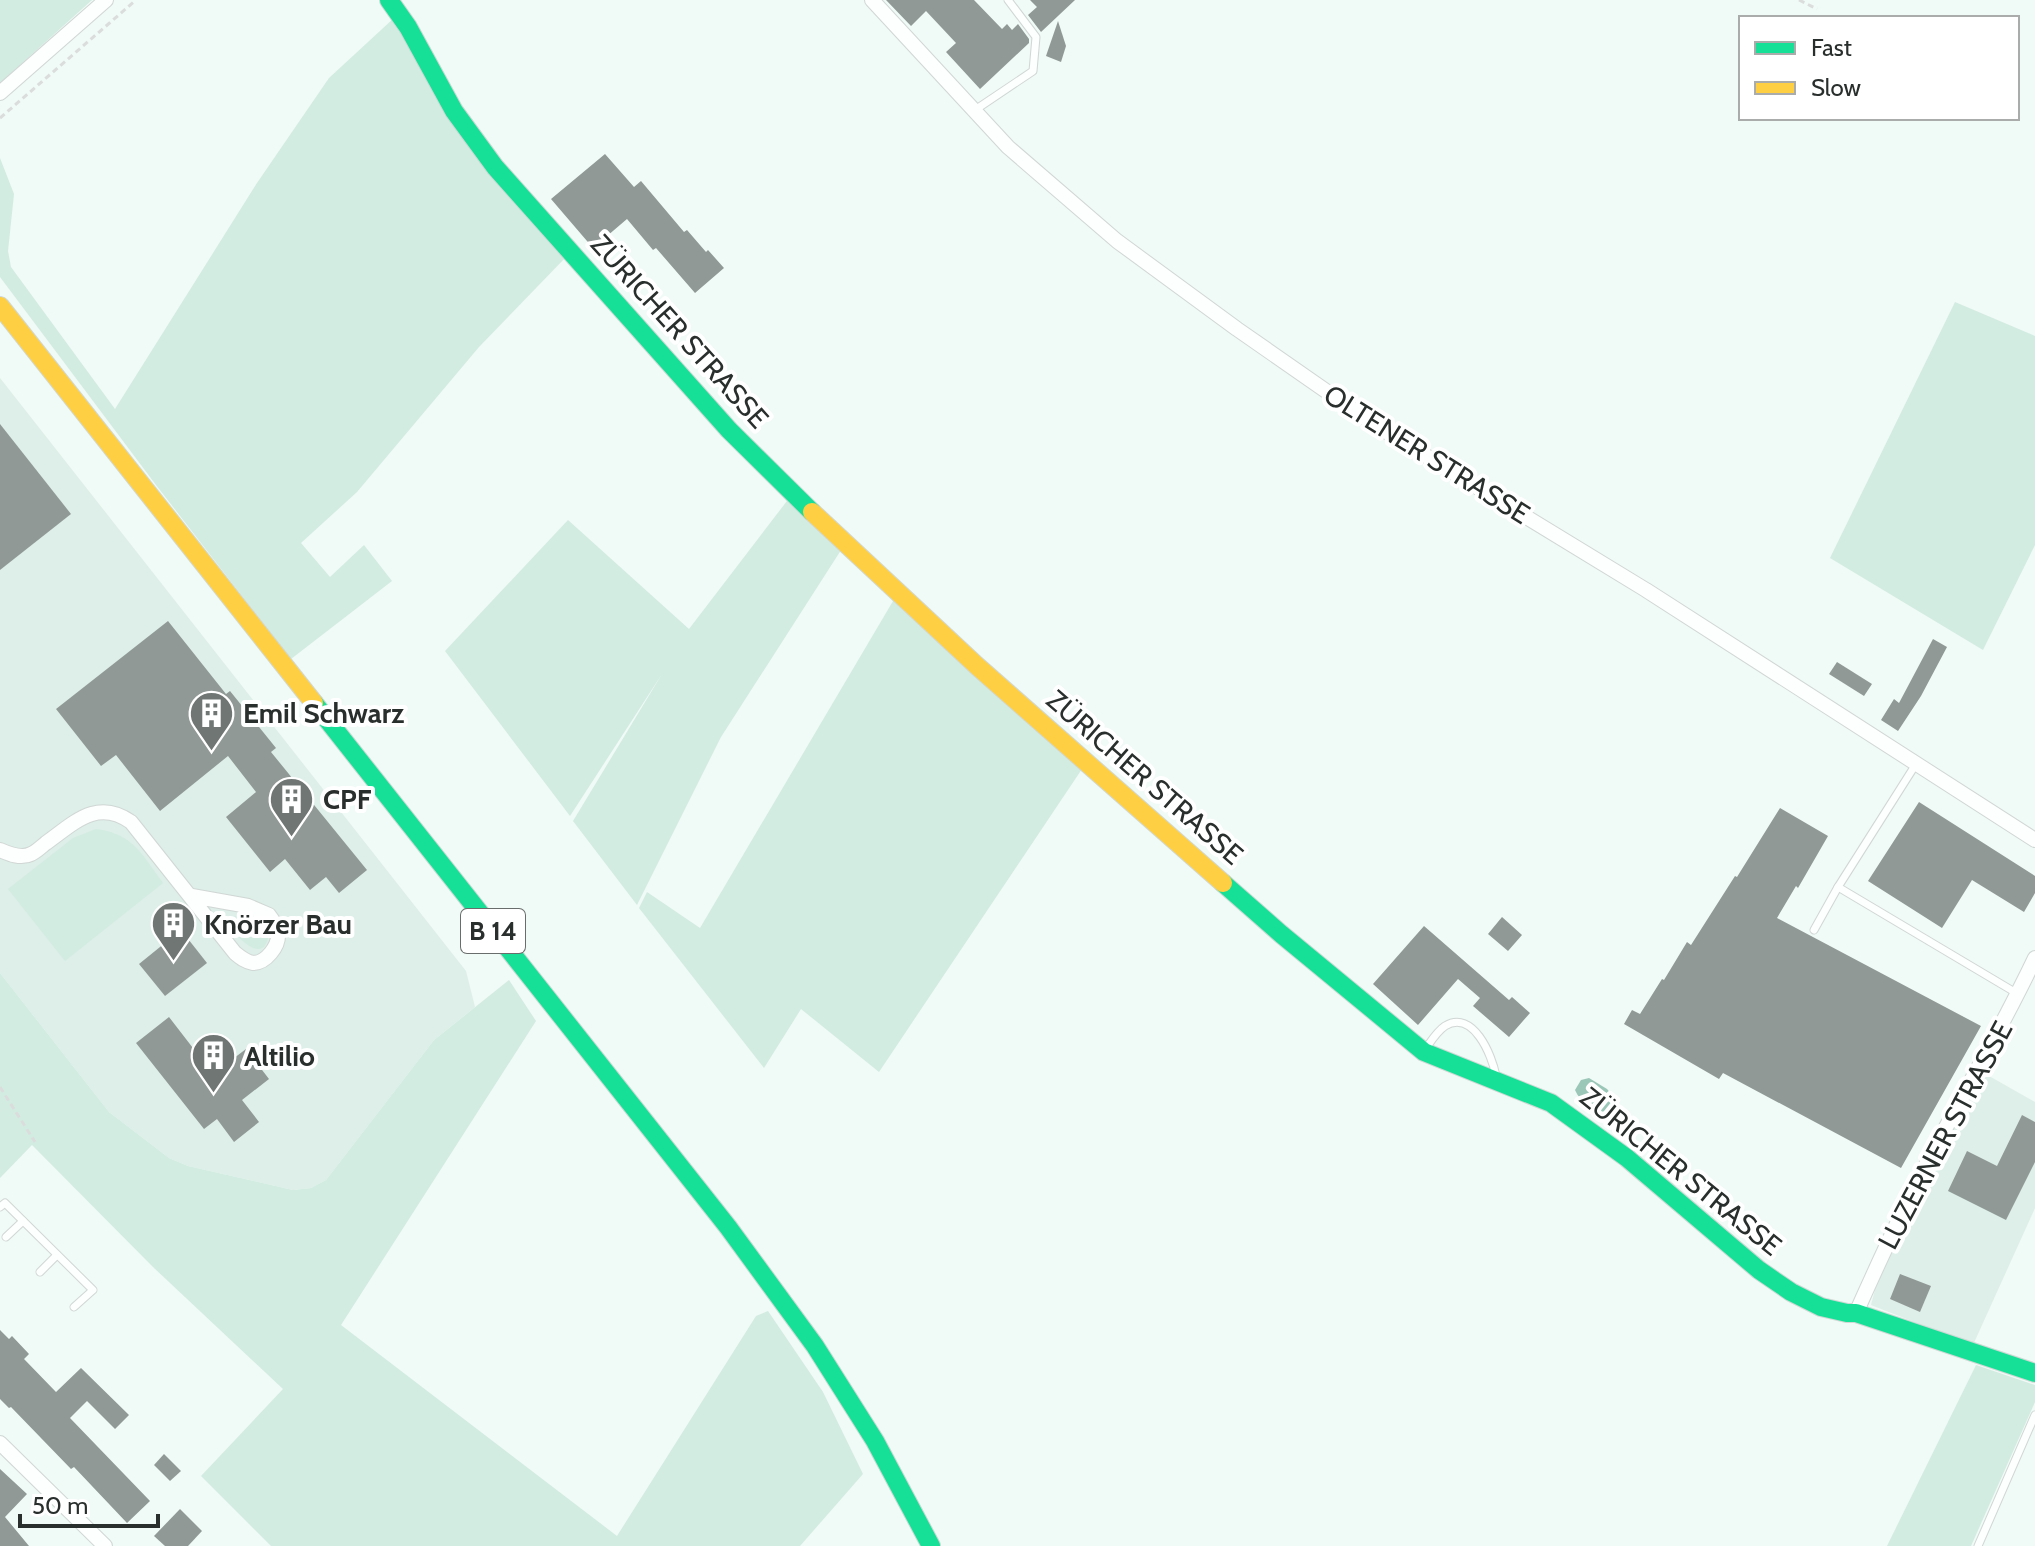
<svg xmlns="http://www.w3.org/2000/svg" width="2035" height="1546" font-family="Cabin,sans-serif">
<rect width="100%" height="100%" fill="#f0faf6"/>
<!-- built -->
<g fill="#ddefe8">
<polygon points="0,378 466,971 475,1007 434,1040 326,1180 311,1188 293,1190 188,1166 169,1158 109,1112 0,973"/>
<polygon points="1982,1072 2035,1102 2035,1208 1973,1345 1871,1305 1881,1267"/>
</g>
<!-- green -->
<g fill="#d2ece2">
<polygon points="0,0 92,0 0,83"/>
<polygon points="394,18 566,257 479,347 357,492 301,543 330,577 364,545 392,581 291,659 156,485 0,277 0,158 14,194 8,251 11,267 115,409 257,183 329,78"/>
<polygon points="1955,302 2035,336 2035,545 1983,650 1830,558"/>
<polygon points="790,497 843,547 721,737 637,905 573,821 662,674 570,816 445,651 568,520 689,629"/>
<polygon points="896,596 1084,766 879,1072 801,1009 764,1068 639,908 647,892 700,928"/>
<path d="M 96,829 C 134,834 142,855 163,883 L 65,961 L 8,889 L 73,838 Z"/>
<path d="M 233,916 C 249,917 263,917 269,933 C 265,967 237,938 228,924 L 230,918 Z"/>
<polygon points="0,973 109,1112 169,1158 188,1166 293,1190 311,1188 326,1180 434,1040 509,980 536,1021 341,1325 617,1536 756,1316 768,1311 823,1392 863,1474 800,1546 271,1546 201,1476 283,1389 153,1267 32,1145 0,1178"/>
<polygon points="1976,1365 2035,1385 2035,1402 1971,1546 1887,1546"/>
</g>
<!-- water -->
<path fill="#9bc7b8" d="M 1589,1078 L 1607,1089 L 1613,1096 L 1612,1105 L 1605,1112 C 1592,1110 1580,1102 1575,1090 L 1581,1080 Z"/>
<!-- building -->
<g fill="#919996">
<polygon points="886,0 974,0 1002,29 1007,24 1012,30 1018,24 1029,39 1029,43 980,89 946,52 956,43 926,11 911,26"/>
<polygon points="1030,0 1075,0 1041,32 1028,15 1037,7"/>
<polygon points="1058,21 1066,46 1061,62 1046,56"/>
<polygon points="605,154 634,187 641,181 684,232 687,230 706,252 708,250 724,268 695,293 656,248 653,250 627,219 593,248 551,199"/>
<polygon points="0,424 71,514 0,570"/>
<polygon points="168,621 226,694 230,691 276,748 271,752 367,870 339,893 326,877 310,890 285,859 270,872 226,817 256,792 228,756 160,811 116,755 101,766 56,709"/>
<polygon points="1933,639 1947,647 1921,696 1898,731 1881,720 1894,699 1899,703"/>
<polygon points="1837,662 1872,684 1864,696 1829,674"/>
<polygon points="1919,802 2035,876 2035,893 2024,912 1972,880 1942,928 1868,881"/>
<polygon points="1780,808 1828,836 1798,888 1796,886 1777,918 1981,1026 1901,1168 1723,1073 1719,1079 1624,1024 1632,1010 1640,1014 1662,979 1664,980 1687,942 1691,945 1735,876 1737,877"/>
<polygon points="1502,917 1522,935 1508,951 1488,934"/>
<polygon points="1424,926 1509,1000 1512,997 1530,1013 1509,1037 1473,1006 1480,998 1458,979 1418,1025 1373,984"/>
<polygon points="181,930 207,963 165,996 139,964"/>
<polygon points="169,1017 213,1074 246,1049 269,1079 242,1100 259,1122 234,1142 217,1119 204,1129 136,1043"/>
<polygon points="2022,1115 2035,1122 2035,1162 2006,1220 1948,1191 1967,1151 1997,1166"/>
<polygon points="1900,1274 1931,1286 1920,1312 1890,1299"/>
<polygon points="0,1330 9,1339 12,1336 29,1354 24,1359 56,1392 81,1368 129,1415 115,1429 87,1401 70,1418 150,1501 127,1523 74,1467 71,1469 11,1407 9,1408 0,1399"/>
<polygon points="164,1454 181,1471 170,1481 154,1465"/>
<polygon points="0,1469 27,1494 5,1517 29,1546 0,1546"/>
<polygon points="180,1509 202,1531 188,1546 165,1546 154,1536"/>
</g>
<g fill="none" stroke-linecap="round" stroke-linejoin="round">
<defs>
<g id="lane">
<polyline points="975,110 1033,71 1036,37 1008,0"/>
<polyline points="1916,764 1838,887 2018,994"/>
<polyline points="1814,930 1838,887"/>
<path d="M 1424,1051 C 1430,1043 1436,1032 1445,1026 C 1473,1009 1492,1055 1496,1076"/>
<polyline points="0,1207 5,1203 93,1290 74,1307"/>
<polyline points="6,1237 23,1221"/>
<polyline points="40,1272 57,1255"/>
<polyline points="1978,1546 2035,1415"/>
</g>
<g id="street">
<polyline points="872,0 1008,147 1117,241 1237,329 1372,423 1646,590 2035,840"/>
<polyline points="0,93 106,0"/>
<path d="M 0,850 C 9,854 21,859 31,854 C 36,852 42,846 46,843 C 74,823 97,798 131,822 L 235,953 C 241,958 246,962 253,963 C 266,963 279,946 278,934 C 277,927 273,920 269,915 L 248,906 L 192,896"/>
<path d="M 1856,1313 C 1877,1266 1898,1220 1921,1175 C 1958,1102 2000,1032 2035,958"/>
<polyline points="0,1443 105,1546"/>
</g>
<g id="fast">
<polyline points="389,0 408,27 454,111 495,167 729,430 812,512"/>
<polyline points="314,703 728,1227 815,1346 875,1441 931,1546"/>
<polyline points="1223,883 1281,934 1424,1052 1551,1103 1627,1158 1759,1270 1791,1292 1821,1307 1847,1313 1856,1313 2035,1373"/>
</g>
<g id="slow">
<polyline points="0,306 314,703"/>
<polyline points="812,512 977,666 1223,883"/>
</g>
</defs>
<!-- lane casing -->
<use href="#lane" stroke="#d0d7d4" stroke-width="9"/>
<!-- street casing -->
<use href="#street" stroke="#d0d7d4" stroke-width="16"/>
<!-- fast casing -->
<use href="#fast" stroke="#d0d7d4" stroke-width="20"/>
<!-- slow casing -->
<use href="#slow" stroke="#d0d7d4" stroke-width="20"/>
<!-- path -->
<g stroke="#dadddc" stroke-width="3" stroke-dasharray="6 4" stroke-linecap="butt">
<polyline points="1799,0 1817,9"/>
<polyline points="0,118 136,0"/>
<polyline points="0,1087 35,1142"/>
</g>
<!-- lane -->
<use href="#lane" stroke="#fdfefe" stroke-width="7"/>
<!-- street -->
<use href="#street" stroke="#fdfefe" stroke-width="14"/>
<!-- fast -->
<use href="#fast" stroke="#16e098" stroke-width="18"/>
<!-- slow -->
<use href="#slow" stroke="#ffcf43" stroke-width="18"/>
</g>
<!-- icons -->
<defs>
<symbol id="building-pin" viewBox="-11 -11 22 30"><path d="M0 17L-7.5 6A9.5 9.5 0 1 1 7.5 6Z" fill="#6f7673" stroke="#fff"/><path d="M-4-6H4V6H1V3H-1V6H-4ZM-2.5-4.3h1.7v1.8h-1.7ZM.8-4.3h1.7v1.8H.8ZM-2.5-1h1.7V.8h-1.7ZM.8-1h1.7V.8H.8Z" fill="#fff"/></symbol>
</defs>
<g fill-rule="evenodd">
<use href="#building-pin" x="186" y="688" width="51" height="69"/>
<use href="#building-pin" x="266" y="774" width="51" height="69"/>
<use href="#building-pin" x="148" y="898" width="51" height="69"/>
<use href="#building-pin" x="188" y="1030" width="51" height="69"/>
</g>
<g text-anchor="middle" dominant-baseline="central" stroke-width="8" stroke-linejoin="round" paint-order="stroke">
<!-- shield labels -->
<rect fill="#fff" stroke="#696d6c" stroke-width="2" x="461" y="909" width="64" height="44" rx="6"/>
<g font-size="26" font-weight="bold" fill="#292f2d">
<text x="493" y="931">B 14</text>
</g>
<!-- street labels -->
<g font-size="28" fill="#292f2d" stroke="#fff">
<text transform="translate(680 331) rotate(48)">ZÜRICHER STRASSE</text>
<text transform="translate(1427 454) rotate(32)">OLTENER STRASSE</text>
<text transform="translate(1145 777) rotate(41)">ZÜRICHER STRASSE</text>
<text transform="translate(1945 1135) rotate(-62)">LUZERNER STRASSE</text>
<text transform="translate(1681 1171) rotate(39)">ZÜRICHER STRASSE</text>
</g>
<!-- poi labels -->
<g font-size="28" font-weight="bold" fill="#292f2d" stroke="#fff" text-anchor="start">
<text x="243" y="713">Emil Schwarz</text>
<text x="323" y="799">CPF</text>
<text x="204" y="924">Knörzer Bau</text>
<text x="244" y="1056">Altilio</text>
</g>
</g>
<!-- legend -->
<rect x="1739" y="16" width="280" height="104" fill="#ffffff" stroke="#a9acab" stroke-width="2"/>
<rect x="1755" y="42" width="40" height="12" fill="#16e098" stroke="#a9acab" stroke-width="2"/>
<text x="1811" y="56" font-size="24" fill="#292f2d">Fast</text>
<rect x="1755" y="82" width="40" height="12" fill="#ffcf43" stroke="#a9acab" stroke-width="2"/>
<text x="1811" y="96" font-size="24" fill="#292f2d">Slow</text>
<!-- scale -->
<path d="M20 1514v12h138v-12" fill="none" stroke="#292f2d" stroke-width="4"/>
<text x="32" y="1514" font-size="24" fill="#292f2d" stroke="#ffffff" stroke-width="6" paint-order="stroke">50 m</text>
</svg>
